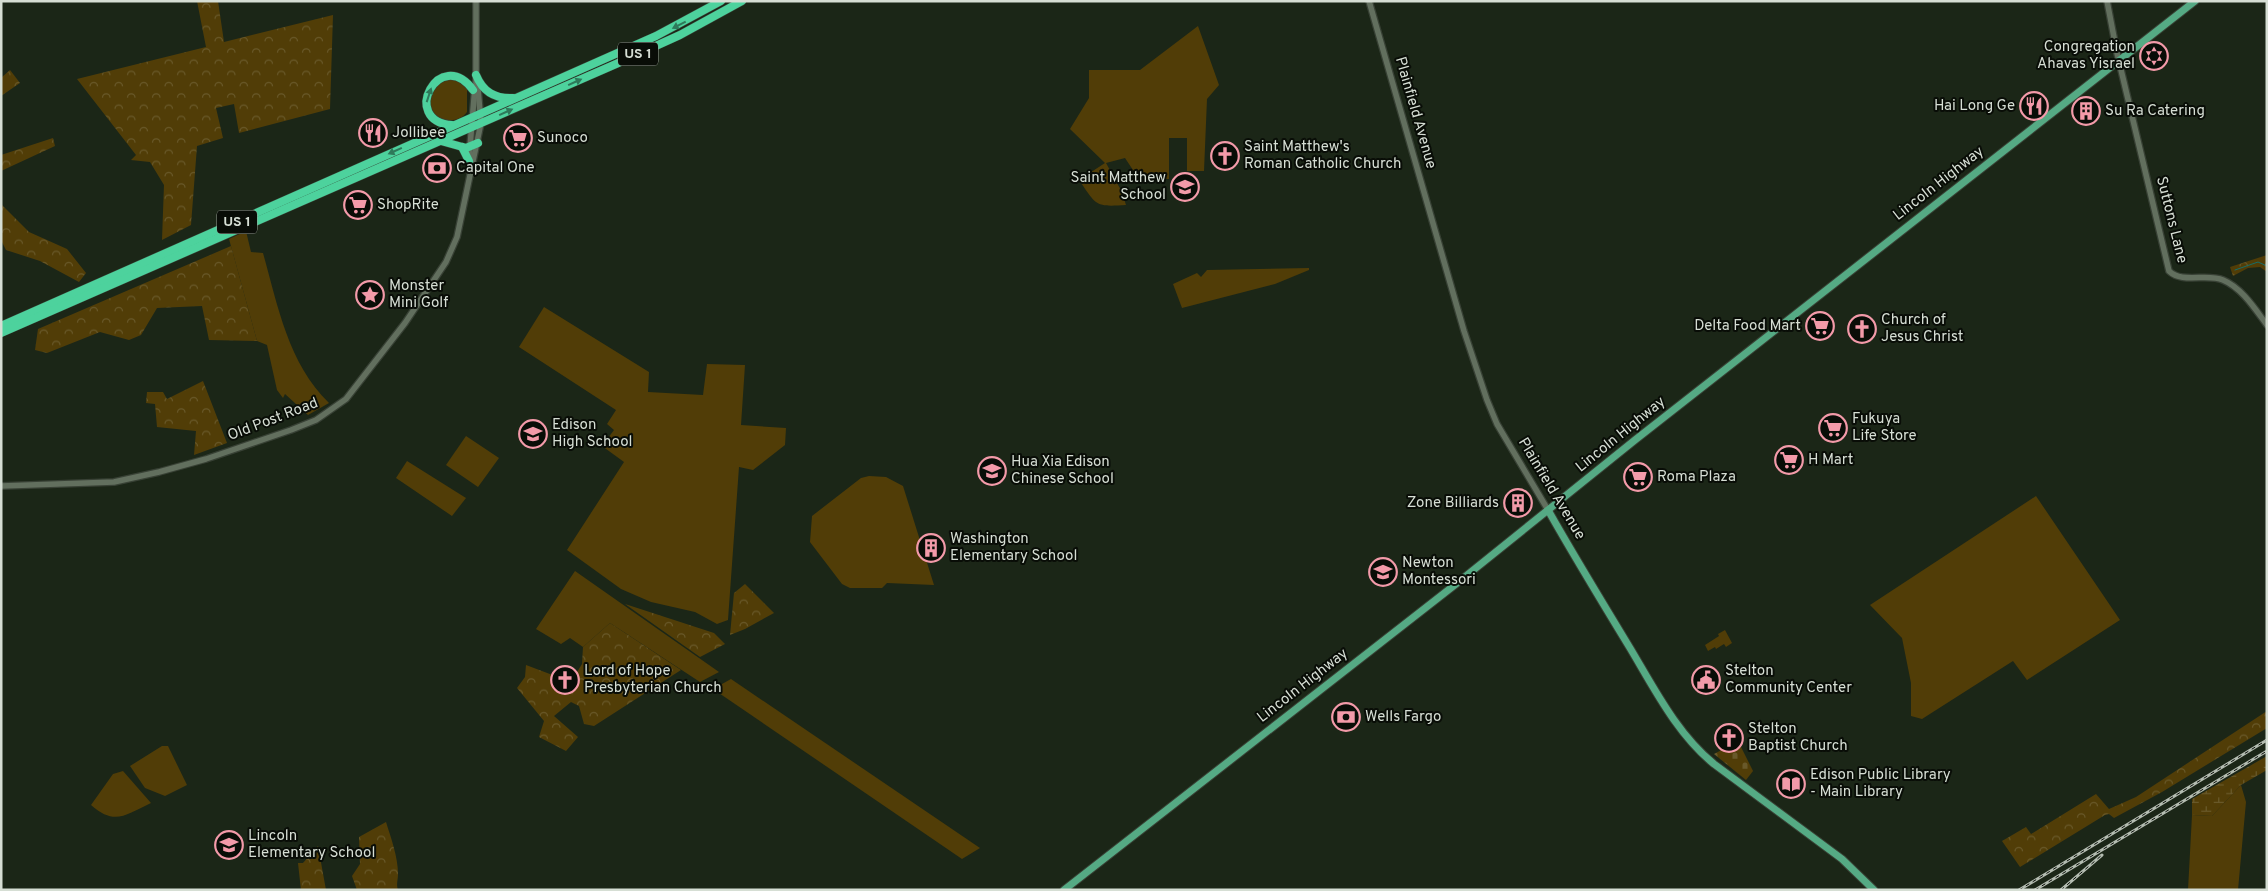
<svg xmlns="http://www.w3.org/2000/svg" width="2268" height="891" font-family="Overpass,sans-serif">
<defs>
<pattern id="forest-crowns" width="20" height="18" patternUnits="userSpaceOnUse" patternTransform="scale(1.25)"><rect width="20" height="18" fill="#513d07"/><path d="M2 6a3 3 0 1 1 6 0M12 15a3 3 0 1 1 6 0" fill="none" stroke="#69592a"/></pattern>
<pattern id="wetland-marsh" width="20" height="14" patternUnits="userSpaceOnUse" patternTransform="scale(1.25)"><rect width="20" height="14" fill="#513d07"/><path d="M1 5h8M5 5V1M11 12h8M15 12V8" fill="none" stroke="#69592a"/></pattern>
<pattern id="cemetery-stones" width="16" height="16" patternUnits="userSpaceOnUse" patternTransform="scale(1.25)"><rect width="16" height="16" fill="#513d07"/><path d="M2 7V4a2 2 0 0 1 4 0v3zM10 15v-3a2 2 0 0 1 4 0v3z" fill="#69592a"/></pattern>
</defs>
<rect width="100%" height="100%" fill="#1b2617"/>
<!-- green -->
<g fill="#513d07">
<path d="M 1198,26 L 1219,85 L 1207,99 L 1204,171 L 1187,171 L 1187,138 L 1169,138 L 1169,179 L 1139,179 L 1125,158 L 1106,163 L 1122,192 L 1126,205 C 1095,207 1097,206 1079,180 L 1105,163 L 1070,129 L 1089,98 L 1089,70 L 1140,70 Z"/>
<path d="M 454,78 L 467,88 L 467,112 C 460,122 449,121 435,118 C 433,114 429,107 429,103 C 429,89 441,80 454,78 Z"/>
<path d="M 246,231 L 251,252 L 263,253 C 278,306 288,363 329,403 L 308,415 L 285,394 L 283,398 L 277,390 L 267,345 L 257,341 L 229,239 Z"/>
<polygon points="1309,268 1309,270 1275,284 1182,308 1173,284 1197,273 1201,277 1207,270"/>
<polygon points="544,307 649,372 648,392 703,395 707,364 745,365 741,425 786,428 785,445 753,470 739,467 728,620 717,624 695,612 651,602 621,589 567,550 624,462 602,446 614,430 607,424 616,410 519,347"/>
<polygon points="466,436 499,458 478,487 446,465"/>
<polygon points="407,461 466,498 452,516 396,478"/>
<polygon points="869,476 886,477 903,486 934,585 887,583 882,588 850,588 842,584 810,542 812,516 861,478"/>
<polygon points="2036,496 2120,620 2027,680 2013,661 1922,719 1911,716 1911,683 1902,638 1870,605"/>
<polygon points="575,571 719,672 700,682 610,623 583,647 570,638 561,644 536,629"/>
<polygon points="1725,630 1732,643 1726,647 1724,644 1716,649 1715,647 1708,651 1705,645 1719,636 1718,634"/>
<polygon points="731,679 980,848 962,859 713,689"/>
<polygon points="162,746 168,746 187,785 165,796 145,788 130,766"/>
<path d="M 123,771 L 151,803 C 125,815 115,826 91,805 L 113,774 Z"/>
<polygon points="2241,785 2246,802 2238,890 2188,890 2192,815 2212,816"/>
</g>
<!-- forest -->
<g fill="url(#forest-crowns)">
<polygon points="197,1 218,1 224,42 333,15 330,109 239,133 234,104 216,108 223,138 197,146 191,225 162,240 164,185 150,162 131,160 136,155 77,79 206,47"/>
<polygon points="10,70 20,83 1,96 1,78"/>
<polygon points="53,138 55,146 1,171 1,155"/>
<polygon points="1,204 29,232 67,249 86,273 79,282 40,261 6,250 1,240"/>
<polygon points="231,246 257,341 209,340 202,306 157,308 141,335 129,340 100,332 47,353 35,350 38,329"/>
<polygon points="2267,255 2267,272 2260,267 2248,268 2233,276 2230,267"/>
<polygon points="203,381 227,443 194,455 196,431 157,427 155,404 146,403 147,392 163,392 167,399"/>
<polygon points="745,584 774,613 745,629 730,635 734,593"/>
<polygon points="625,604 714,633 725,644 700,657"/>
<polygon points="610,623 681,670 594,726 584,724 579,706 571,702 554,716 578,737 566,751 539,737 544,721 517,688 525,677 526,665 571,682 582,664 583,647"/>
<polygon points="2267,711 2267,728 2162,792 2114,818 2109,814 2105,815 2020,867 2002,841 2026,827 2031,834 2096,794 2109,809 2136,797"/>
<path d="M 386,822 C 391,838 398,857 398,874 C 398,880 396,884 398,890 L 357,890 L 352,876 L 360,864 L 359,837 Z"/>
<polygon points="318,846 326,890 301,890 298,863 303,863"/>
</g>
<!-- wetland -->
<polygon fill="url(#wetland-marsh)" points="2267,756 2267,770 2241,785 2212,816 2192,815 2192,799"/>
<!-- cemetery -->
<polygon fill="url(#cemetery-stones)" points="1738,741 1753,771 1746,780 1714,754"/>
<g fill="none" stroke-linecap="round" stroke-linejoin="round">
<!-- stream -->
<polyline stroke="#156e69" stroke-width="1" points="2235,270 2258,262 2267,266"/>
<defs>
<g id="minor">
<polyline points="1369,1 1464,331 1487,400 1497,424 1548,510"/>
<path d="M 2107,1 L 2117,53 L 2169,271 C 2182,284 2207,273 2223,280 C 2242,288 2255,309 2267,325"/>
<polyline points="469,159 475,86"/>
<polyline points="1,486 114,482 159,472 206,459 291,430 316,420 346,399 405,323 446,262 457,237 481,123 478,89 476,83 476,1"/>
</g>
<g id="major">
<path d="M 1548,510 C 1574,556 1602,602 1630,648 C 1654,688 1677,734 1714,764 L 1842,859 L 1874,890"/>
<polyline points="1064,890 1456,584 1635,440 2195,1"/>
</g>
<g id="highway">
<path d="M 476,75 C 483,92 495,99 513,98"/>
<path d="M 452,125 C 399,121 440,45 473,90"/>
<polyline points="441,141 466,148 478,143"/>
<polyline points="462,147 469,161"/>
<polyline points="1,326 656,36 721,1"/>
<polyline points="1,333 616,64 680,35 742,1"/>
</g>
</defs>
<!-- minor casing -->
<use href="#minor" stroke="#384135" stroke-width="8"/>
<!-- major casing -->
<use href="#major" stroke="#384135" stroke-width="9"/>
<!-- highway casing -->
<use href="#highway" stroke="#384135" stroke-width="9"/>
<!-- minor -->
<use href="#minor" stroke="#626f5e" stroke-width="5.5"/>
<!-- major -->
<use href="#major" stroke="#55aa84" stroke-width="7"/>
<!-- highway -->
<use href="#highway" stroke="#4dd29d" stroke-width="8"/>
<defs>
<g id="rail">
<polyline points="2019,890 2267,740"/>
<polyline points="2035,890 2267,751"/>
<polyline points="2061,890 2102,855"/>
</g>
</defs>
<!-- rail casing -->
<use href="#rail" stroke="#b4bcb1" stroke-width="3"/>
<!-- rail -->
<use href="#rail" stroke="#090d07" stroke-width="1" stroke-dasharray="4" stroke-linecap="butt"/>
</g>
<!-- one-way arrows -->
<defs><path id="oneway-solid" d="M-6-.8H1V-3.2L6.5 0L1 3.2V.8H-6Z" transform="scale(1.25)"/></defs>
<g fill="#2e795a">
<use href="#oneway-solid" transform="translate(679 25) rotate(153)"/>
<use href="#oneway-solid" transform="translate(575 82) rotate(-24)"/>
<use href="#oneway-solid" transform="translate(429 95) rotate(-72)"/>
<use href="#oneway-solid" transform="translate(506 112) rotate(-24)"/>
<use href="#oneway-solid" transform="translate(395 151) rotate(156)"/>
</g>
<!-- icons -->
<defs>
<symbol id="synagogue-ring" viewBox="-11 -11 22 22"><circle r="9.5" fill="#090d07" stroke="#f39aa9" stroke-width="1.5"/><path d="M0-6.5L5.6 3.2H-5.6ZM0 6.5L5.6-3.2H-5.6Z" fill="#f39aa9"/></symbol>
<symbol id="restaurant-ring" viewBox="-11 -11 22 22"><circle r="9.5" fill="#090d07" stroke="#f39aa9" stroke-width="1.5"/><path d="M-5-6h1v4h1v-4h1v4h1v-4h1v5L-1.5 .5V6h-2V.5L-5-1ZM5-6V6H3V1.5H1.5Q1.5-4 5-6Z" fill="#f39aa9"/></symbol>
<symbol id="building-ring" viewBox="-11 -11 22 22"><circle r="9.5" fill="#090d07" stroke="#f39aa9" stroke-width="1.5"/><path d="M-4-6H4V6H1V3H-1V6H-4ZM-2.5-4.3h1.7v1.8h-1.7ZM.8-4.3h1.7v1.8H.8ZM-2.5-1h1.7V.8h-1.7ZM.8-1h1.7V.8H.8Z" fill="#f39aa9"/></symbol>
<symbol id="supermarket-ring" viewBox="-11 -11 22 22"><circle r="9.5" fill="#090d07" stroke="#f39aa9" stroke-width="1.5"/><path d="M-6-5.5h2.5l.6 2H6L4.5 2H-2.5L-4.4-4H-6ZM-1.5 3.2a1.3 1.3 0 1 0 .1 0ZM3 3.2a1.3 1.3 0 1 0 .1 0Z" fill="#f39aa9"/></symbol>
<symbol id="church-ring" viewBox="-11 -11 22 22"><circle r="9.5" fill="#090d07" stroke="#f39aa9" stroke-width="1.5"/><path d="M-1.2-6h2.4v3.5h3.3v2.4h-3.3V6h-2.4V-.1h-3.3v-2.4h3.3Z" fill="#f39aa9"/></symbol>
<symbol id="bank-ring" viewBox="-11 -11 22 22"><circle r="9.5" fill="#090d07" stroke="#f39aa9" stroke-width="1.5"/><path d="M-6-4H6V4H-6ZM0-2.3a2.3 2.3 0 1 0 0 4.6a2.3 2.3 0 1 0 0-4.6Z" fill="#f39aa9"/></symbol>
<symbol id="school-ring" viewBox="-11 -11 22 22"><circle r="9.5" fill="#090d07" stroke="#f39aa9" stroke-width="1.5"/><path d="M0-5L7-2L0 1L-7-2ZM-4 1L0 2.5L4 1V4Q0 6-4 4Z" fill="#f39aa9"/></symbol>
<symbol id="sight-ring" viewBox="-11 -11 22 22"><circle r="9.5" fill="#090d07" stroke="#f39aa9" stroke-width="1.5"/><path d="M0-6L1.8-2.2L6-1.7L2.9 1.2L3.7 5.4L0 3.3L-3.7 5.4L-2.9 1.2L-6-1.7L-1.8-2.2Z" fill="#f39aa9"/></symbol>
<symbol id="civic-ring" viewBox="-11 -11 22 22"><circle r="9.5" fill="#090d07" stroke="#f39aa9" stroke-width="1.5"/><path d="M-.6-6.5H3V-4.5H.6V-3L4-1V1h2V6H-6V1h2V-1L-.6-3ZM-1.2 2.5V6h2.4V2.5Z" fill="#f39aa9"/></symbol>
<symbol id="library-ring" viewBox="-11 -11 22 22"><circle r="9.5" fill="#090d07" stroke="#f39aa9" stroke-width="1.5"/><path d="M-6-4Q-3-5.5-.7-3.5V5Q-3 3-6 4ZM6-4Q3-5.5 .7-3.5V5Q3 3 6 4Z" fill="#f39aa9"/></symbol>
</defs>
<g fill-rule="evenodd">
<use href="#synagogue-ring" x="2138" y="40" width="32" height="32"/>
<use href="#restaurant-ring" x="2018" y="90" width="32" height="32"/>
<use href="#building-ring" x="2070" y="95" width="32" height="32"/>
<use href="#restaurant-ring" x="357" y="117" width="32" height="32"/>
<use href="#supermarket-ring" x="502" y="122" width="32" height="32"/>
<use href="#church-ring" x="1209" y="140" width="32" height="32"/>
<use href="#bank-ring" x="421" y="152" width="32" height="32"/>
<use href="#school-ring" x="1169" y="171" width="32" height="32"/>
<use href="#supermarket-ring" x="342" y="189" width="32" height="32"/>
<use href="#sight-ring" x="354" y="279" width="32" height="32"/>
<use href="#supermarket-ring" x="1804" y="310" width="32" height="32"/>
<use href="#church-ring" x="1846" y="313" width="32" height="32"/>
<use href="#supermarket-ring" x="1817" y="412" width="32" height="32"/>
<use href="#school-ring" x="517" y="418" width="32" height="32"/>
<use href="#supermarket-ring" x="1773" y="444" width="32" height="32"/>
<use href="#school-ring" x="976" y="455" width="32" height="32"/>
<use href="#supermarket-ring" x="1622" y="461" width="32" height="32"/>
<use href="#building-ring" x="1502" y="487" width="32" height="32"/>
<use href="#building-ring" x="915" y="532" width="32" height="32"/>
<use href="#school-ring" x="1367" y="556" width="32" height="32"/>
<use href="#church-ring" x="549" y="664" width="32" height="32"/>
<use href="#civic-ring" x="1690" y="664" width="32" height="32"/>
<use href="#bank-ring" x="1330" y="701" width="32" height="32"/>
<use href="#church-ring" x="1713" y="722" width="32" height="32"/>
<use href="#library-ring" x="1775" y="768" width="32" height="32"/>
<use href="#school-ring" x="213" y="829" width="32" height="32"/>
</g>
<g text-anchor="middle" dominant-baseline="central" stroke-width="4" stroke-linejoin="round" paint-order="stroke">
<!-- shield labels -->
<g fill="#090d07" stroke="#989f96" stroke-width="1">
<rect x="618" y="42.5" width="40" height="23" rx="4"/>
<rect x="217" y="210.5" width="40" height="23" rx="4"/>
</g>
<g font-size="14" font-weight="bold" fill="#d6ded4">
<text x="638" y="54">US 1</text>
<text x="237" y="222">US 1</text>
</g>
<!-- poi labels -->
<g font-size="15" fill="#d6ded4" stroke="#090d07" text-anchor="start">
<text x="2135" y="47" text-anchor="end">Congregation<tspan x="2135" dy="17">Ahavas Yisrael</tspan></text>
<text x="2015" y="106" text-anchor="end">Hai Long Ge</text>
<text x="2105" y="111">Su Ra Catering</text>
<text x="392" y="133">Jollibee</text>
<text x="537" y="138">Sunoco</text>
<text x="1244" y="147">Saint Matthew's<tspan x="1244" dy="17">Roman Catholic Church</tspan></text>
<text x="456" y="168">Capital One</text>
<text x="1166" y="178" text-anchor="end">Saint Matthew<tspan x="1166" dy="17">School</tspan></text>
<text x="377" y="205">ShopRite</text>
<text x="389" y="286">Monster<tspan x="389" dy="17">Mini Golf</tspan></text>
<text x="1881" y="320">Church of<tspan x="1881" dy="17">Jesus Christ</tspan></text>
<text x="1801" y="326" text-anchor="end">Delta Food Mart</text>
<text x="1852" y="419">Fukuya<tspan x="1852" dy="17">Life Store</tspan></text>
<text x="552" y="425">Edison<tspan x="552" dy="17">High School</tspan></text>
<text x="1808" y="460">H Mart</text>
<text x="1011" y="462">Hua Xia Edison<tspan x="1011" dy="17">Chinese School</tspan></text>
<text x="1657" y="477">Roma Plaza</text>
<text x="1499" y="503" text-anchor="end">Zone Billiards</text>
<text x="950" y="539">Washington<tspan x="950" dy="17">Elementary School</tspan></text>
<text x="1402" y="563">Newton<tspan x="1402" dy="17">Montessori</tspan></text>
<text x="584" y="671">Lord of Hope<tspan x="584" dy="17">Presbyterian Church</tspan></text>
<text x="1725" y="671">Stelton<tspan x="1725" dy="17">Community Center</tspan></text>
<text x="1365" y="717">Wells Fargo</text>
<text x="1748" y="729">Stelton<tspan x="1748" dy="17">Baptist Church</tspan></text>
<text x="1810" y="775">Edison Public Library<tspan x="1810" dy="17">- Main Library</tspan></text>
<text x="248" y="836">Lincoln<tspan x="248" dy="17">Elementary School</tspan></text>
</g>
<!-- street labels -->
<g font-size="15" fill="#d6ded4" stroke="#090d07">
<text transform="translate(1415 113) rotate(74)">Plainfield Avenue</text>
<text transform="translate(1939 184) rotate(-38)">Lincoln Highway</text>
<text transform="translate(2171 220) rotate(76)">Suttons Lane</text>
<text transform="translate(273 420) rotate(-21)">Old Post Road</text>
<text transform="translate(1621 435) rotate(-39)">Lincoln Highway</text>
<text transform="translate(1551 489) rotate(59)">Plainfield Avenue</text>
<text transform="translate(1303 686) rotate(-38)">Lincoln Highway</text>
</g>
</g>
<!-- border -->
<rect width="2268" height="891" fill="none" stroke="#d6ded4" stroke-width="5"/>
</svg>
